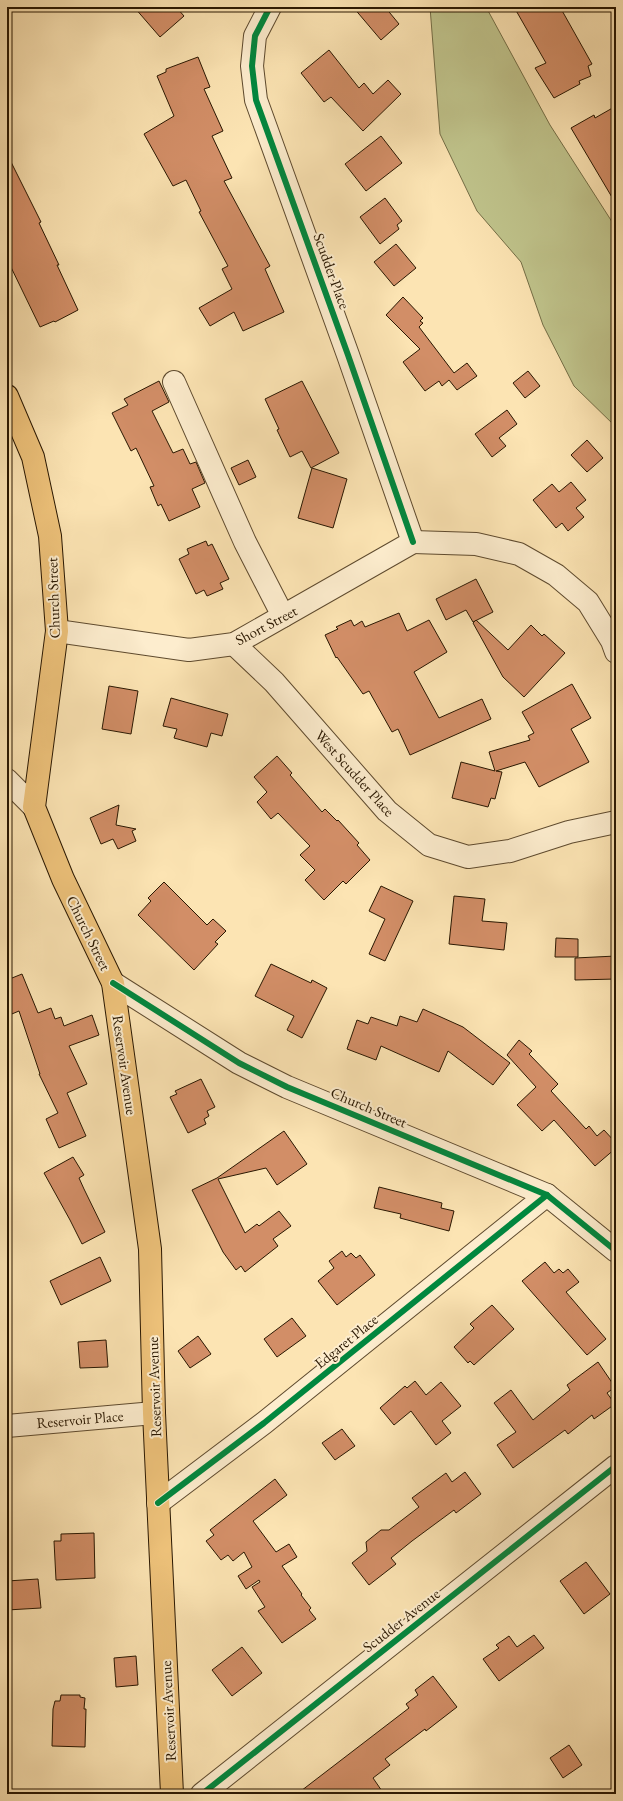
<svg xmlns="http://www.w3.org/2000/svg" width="623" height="1801" font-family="'EB Garamond',serif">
<rect width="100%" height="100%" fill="#fce4b3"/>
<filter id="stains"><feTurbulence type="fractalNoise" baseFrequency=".005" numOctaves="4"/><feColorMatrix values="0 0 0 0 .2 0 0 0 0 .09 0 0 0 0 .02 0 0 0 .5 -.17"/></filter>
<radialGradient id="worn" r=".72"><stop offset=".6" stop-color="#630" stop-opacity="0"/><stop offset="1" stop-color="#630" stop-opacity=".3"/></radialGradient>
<!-- green -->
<polygon fill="#c0c48c" stroke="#746e46" points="430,7 486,7 550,125 616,228 616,427 574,386 543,325 521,262 477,211 440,134"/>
<!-- building -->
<g fill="#d28e67" stroke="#291701">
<polygon points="134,7 176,7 184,16 160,37"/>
<polygon points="353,7 385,7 399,24 381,40"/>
<polygon points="514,7 560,7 592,64 588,66 591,76 579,81 580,84 554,98 535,68 546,63"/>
<polygon points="329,50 359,88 364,83 373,94 388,80 401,94 363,131 331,97 324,102 301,73"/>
<polygon points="198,57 210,87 204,89 223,131 212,136 232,178 224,181 270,266 265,269 284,312 243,331 234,312 210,326 199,308 232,289 222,269 228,266 199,212 201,211 186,180 173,186 144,134 174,116 157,76 166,72 166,69"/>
<polygon points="616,106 616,204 571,128 594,115 595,118"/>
<polygon points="381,136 402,163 366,191 345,164"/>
<polygon points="7,154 41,222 39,223 59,265 57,265 78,310 55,322 54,321 40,327 7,259"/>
<polygon points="385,198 402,221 397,225 399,229 380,244 360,217"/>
<polygon points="396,244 416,268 394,286 374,262"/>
<polygon points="403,297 423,318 420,321 423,323 419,327 454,373 467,363 477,376 457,390 449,380 442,386 439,381 425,391 403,362 420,349 386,315"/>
<polygon points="528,371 540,386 525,398 513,383"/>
<polygon points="159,381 169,402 152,411 173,453 183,449 190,464 196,462 205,483 192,489 200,507 169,521 161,504 158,506 150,487 154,486 136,448 131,451 112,413 128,405 124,399"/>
<polygon points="302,381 339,453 311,468 302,451 290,457 277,430 279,429 265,399"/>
<polygon points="507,410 517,424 499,438 506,446 492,457 475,434"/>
<polygon points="587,440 603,458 587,472 571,455"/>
<polygon points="248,460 256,477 239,485 231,468"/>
<polygon points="312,468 347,479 333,528 298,518"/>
<polygon points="571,482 586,500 576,508 584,517 568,531 562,523 556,528 533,500 552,484 559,492"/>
<polygon points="206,541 208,546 212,544 229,579 220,583 223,589 207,596 204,590 196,594 179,559 189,554 187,549"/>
<polygon points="476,579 493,612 473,622 466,610 446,620 436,599"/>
<polygon points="399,613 407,631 429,620 447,652 414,672 439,718 482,699 491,719 410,755 398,729 392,732 369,691 363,694 337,657 336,658 325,635 338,629 336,627 351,620 354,626 362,621 365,627"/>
<polygon points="476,620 508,650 531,625 542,636 544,634 565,653 524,697 503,677 473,623"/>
<polygon points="572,684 591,718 571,729 589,762 539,787 525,762 496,771 502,772 495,799 491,798 488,807 452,798 461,762 495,771 489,752 530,740 528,736 534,733 522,712"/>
<polygon points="109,686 138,691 131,734 102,729"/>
<polygon points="171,698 228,714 222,736 211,733 207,747 174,738 177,729 163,726"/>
<polygon points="277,756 292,773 290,775 322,812 325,809 337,821 338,820 359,843 357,845 370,860 346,884 343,881 324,900 305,880 315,870 300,855 310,846 278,813 271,819 257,802 267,792 254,777"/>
<polygon points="119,805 116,825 136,829 132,831 136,841 118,849 113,839 101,844 90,818"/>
<polygon points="164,882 207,925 213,919 226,931 215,942 218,944 194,970 138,915 151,901 148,898"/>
<polygon points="381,886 413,901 385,961 369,954 385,919 369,911"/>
<polygon points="454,896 485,899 482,921 507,923 504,950 449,944"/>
<polygon points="556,938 578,939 578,957 555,957"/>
<polygon points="616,956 616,979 575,980 575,958"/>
<polygon points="271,964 311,983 312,980 327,988 302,1038 287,1030 294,1016 255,996"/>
<polygon points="22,974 38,1013 51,1008 55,1019 61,1017 64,1026 92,1015 99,1035 69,1046 87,1084 67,1093 86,1136 59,1148 46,1119 58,1113 39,1074 40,1074 19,1011 7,1016 7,980"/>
<polygon points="423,1009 463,1027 510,1063 493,1085 448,1051 439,1072 381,1046 376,1060 347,1049 357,1020 368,1024 371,1017 397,1026 400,1016 417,1022"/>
<polygon points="519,1040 532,1051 529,1054 558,1084 551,1091 586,1129 589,1126 597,1136 604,1130 616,1143 616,1148 595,1166 554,1120 542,1131 517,1105 536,1087 507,1055"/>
<polygon points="201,1079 215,1107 207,1111 209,1116 204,1119 206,1124 188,1133 170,1097 177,1094 175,1091"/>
<polygon points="284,1131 307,1164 277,1185 266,1168 218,1179 245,1233 257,1224 259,1226 279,1211 291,1226 273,1239 278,1246 245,1272 241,1266 236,1270 223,1252 192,1190 217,1178"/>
<polygon points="73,1157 84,1175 79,1178 84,1189 105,1232 82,1244 70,1220 44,1173"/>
<polygon points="379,1187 442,1203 441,1208 454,1211 449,1231 400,1218 401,1214 374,1208"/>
<polygon points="342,1251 346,1257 351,1253 356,1258 360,1255 375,1275 337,1305 318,1281 334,1268 329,1261"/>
<polygon points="100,1257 111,1281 61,1305 50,1281"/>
<polygon points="545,1262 554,1273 559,1269 563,1273 568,1269 579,1282 566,1292 606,1339 587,1355 522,1281"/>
<polygon points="492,1305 514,1329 474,1365 470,1361 468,1363 454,1347 474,1328 470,1324"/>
<polygon points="292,1318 306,1336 277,1357 264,1339"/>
<polygon points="198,1336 211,1354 190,1368 178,1351"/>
<polygon points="106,1340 108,1367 80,1368 78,1342"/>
<polygon points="598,1362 615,1387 607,1393 615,1404 594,1419 592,1415 568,1434 565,1430 513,1468 497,1445 516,1432 494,1403 511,1390 533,1420 570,1390 567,1385"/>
<polygon points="415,1381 426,1395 441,1382 461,1406 442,1421 451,1433 436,1445 411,1411 394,1425 380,1408 405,1386 407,1388"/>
<polygon points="342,1429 355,1446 335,1460 322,1443"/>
<polygon points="465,1472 481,1494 456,1513 454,1510 412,1541 391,1558 396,1564 369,1585 352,1563 367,1551 366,1542 381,1530 389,1530 419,1507 412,1498 446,1473 452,1482"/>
<polygon points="275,1479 287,1495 253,1521 276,1552 289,1544 297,1557 282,1566 302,1594 301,1595 311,1608 309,1610 316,1619 282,1643 258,1611 265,1607 252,1587 260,1582 259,1580 246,1589 238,1576 252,1567 244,1552 233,1561 228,1555 221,1560 206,1541 214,1535 210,1530"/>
<polygon points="94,1533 95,1578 56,1580 54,1541 61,1541 61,1534"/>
<polygon points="586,1562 610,1594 584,1614 560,1581"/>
<polygon points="38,1579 41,1608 7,1610 7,1581"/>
<polygon points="534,1635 544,1648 499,1681 483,1659 499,1648 496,1645 509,1636 517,1647"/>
<polygon points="242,1647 262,1673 232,1696 212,1670"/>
<polygon points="136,1656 138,1685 116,1687 114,1658"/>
<polygon points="433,1676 457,1707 426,1731 425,1729 385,1759 390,1765 373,1778 384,1794 297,1794 409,1708 406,1704 418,1695 415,1690"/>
<polygon points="61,1695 80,1695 80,1697 85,1698 84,1709 86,1709 85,1747 52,1746 53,1709 55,1701 60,1701"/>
<polygon points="569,1745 582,1765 563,1778 550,1758"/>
</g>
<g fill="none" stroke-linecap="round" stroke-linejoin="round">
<defs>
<g id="minor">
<polyline points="270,7 255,36 252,66 256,100 348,355 413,542"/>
<polyline points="174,382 245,542 283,616"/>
<polyline points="413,542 476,544 519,554 556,575 588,602 612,641 616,652"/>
<polyline points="57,631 189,650 234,644 413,542"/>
<polyline points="234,644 274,682 387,811 429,845 468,857 510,851 569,832 616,822"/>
<polyline points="7,780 34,807"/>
<polyline points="113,983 239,1063 287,1087 547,1195 616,1251"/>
<polyline points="7,1426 154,1413"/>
<polyline points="158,1503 264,1423 547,1195"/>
<polyline points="202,1794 616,1466"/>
</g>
<polyline id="major" points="7,396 33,457 50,536 57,631 34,807 63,879 113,983 150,1249 154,1413 172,1794"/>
</defs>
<!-- minor casing -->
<use href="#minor" stroke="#5e4a2e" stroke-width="24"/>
<!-- major casing -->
<use href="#major" stroke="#291701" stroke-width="24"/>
<!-- minor -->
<use href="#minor" stroke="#fdedce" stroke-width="22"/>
<!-- major -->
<use href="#major" stroke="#eec27a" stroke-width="22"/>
<defs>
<g id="cycleway">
<polyline points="270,7 255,36 252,66 256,100 348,355 413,542"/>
<polyline points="113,983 239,1063 287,1087 547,1195 616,1251"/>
<polyline points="158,1503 264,1423 547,1195"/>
<polyline points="202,1794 616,1466"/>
</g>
</defs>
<!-- cycleway casing -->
<use href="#cycleway" stroke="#fdedce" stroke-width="8"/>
<!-- cycleway -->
<use href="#cycleway" stroke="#00873e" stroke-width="6"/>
</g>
<g text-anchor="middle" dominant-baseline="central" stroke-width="4" stroke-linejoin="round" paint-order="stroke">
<!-- street labels -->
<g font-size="15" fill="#291701" stroke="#fdedce">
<text transform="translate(332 271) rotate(70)">Scudder Place</text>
<text transform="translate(53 598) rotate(-92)">Church Street</text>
<text transform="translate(266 625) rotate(-28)">Short Street</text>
<text transform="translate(355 773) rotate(48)">West Scudder Place</text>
<text transform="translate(89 933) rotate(64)">Church Street</text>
<text transform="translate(125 1065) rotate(82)">Reservoir Avenue</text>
<text transform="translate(369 1107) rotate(23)">Church Street</text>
<text transform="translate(346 1341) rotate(-39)">Edgaret Place</text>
<text transform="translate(154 1387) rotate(-92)">Reservoir Avenue</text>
<text transform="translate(80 1419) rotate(-5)">Reservoir Place</text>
<text transform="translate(401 1620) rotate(-38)">Scudder Avenue</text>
<text transform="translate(168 1711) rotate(-93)">Reservoir Avenue</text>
</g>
</g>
<!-- margin -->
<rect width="623" height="1801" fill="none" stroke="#fce4b3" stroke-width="24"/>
<rect x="8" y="8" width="607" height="1785" fill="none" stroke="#291701" stroke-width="2"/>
<rect x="12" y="12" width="599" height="1777" fill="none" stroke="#291701"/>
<rect width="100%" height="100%" filter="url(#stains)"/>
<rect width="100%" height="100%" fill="url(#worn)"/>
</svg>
